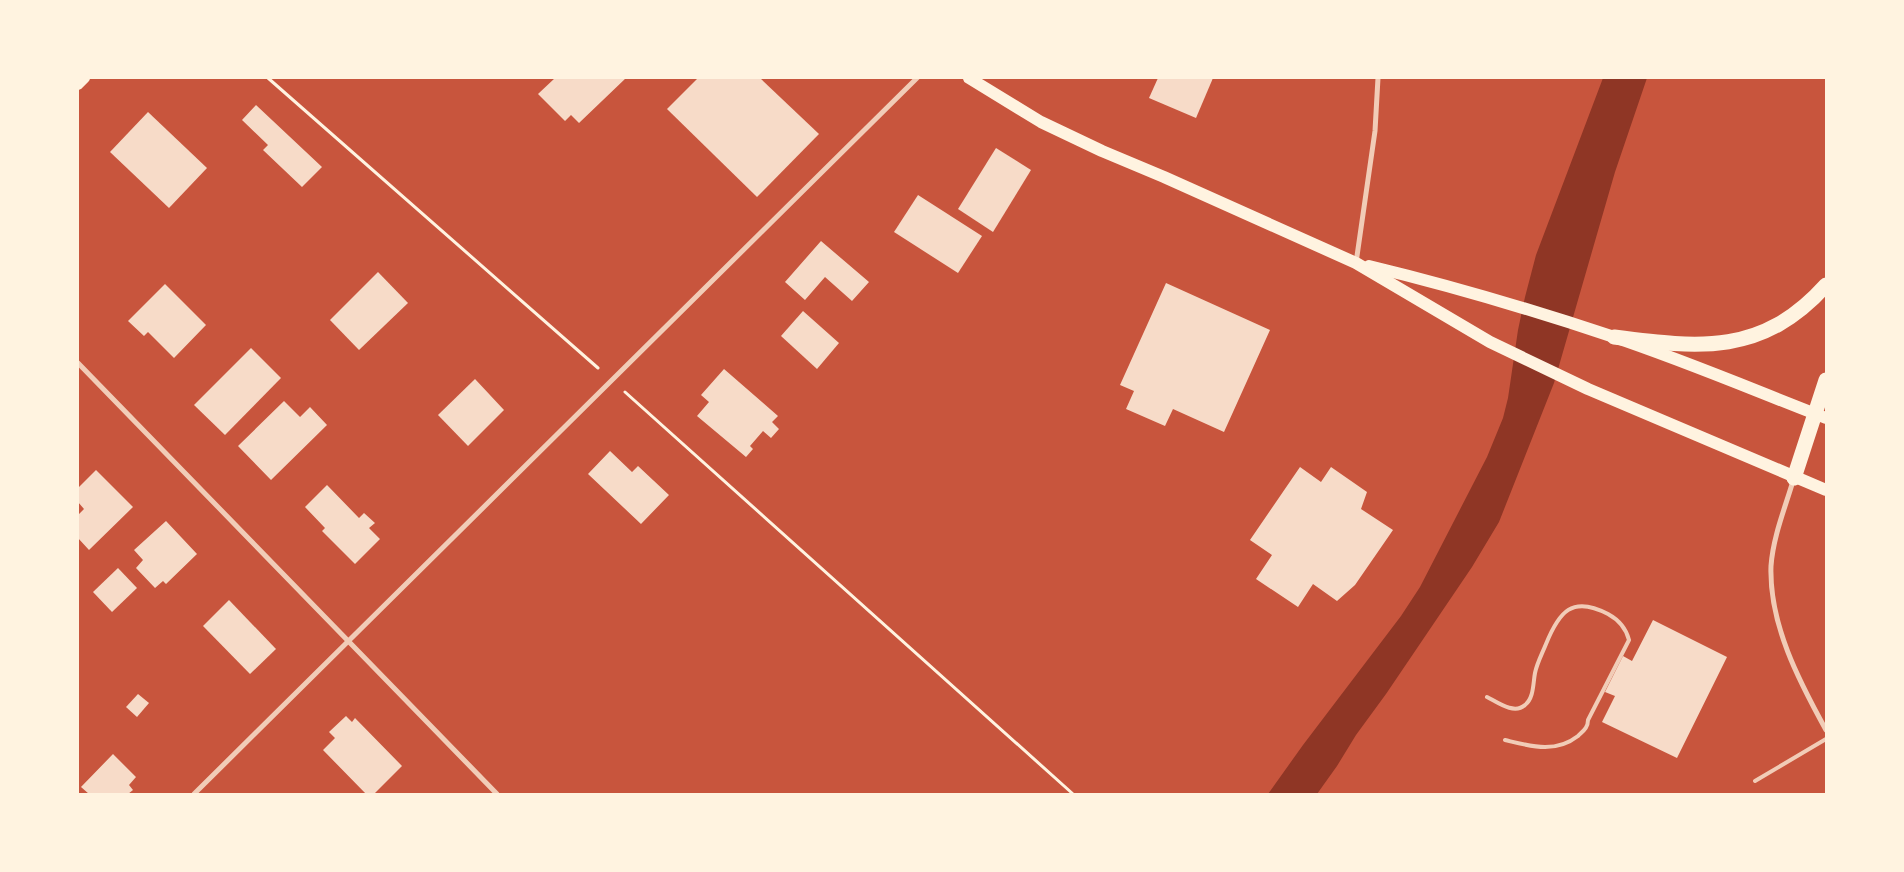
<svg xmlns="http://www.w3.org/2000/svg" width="1904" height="872" font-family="'Sofia Sans Condensed',sans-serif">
<rect width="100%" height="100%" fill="#c8553d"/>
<!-- water -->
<polygon fill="#8f3625" points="1603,78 1647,78 1615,172 1554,383 1499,522 1472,567 1386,694 1356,735 1337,766 1317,794 1268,794 1303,745 1401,616 1420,587 1487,457 1503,418 1508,398 1518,330 1525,297 1536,255"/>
<!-- building -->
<g fill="#f7dbc8">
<polygon points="555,78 557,79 626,78 579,123 571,115 565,121 538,94"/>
<polygon points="698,78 760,78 819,134 757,197 667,109"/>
<polygon points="1158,78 1213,78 1196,118 1149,98"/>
<polygon points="256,105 322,167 302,187 263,150 268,145 242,120"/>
<polygon points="148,112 207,168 169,208 110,152"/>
<polygon points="996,148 1031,170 993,232 958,209"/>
<polygon points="918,195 982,236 958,273 894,232"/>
<polygon points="821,241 869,282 852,301 825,277 805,300 785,282"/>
<polygon points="378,272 408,303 359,350 330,320"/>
<polygon points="1166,283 1270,330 1224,432 1173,409 1165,426 1126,409 1134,391 1120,385"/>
<polygon points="165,284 206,325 174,358 148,332 144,336 128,321"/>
<polygon points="803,311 839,343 817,369 781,336"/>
<polygon points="251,348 281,378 225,435 194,405"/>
<polygon points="724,369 778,416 772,422 779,429 771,438 763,431 750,446 753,449 746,457 697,416 709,402 701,395"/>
<polygon points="475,379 504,410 468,446 438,415"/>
<polygon points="284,401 300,417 310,407 327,425 271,480 238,446"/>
<polygon points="610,451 632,472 638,466 669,495 641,524 588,474"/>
<polygon points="1300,467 1321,482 1331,467 1367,492 1361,509 1393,530 1355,585 1337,601 1313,584 1298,607 1256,579 1272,555 1250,540"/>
<polygon points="96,470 133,507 89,550 78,538 78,515 84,509 78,502 78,488"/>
<polygon points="327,485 359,518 364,513 375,523 369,528 380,539 355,564 322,531 325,528 305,507"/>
<polygon points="166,521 197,554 166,584 163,581 155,588 136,568 143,560 134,550"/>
<polygon points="118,568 137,588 112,612 93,592"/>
<polygon points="229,600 276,649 250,674 203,626"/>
<polygon points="1653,620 1727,657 1677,758 1602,722 1615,696 1605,692 1623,656 1632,661"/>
<polygon points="138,694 149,703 137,717 126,707"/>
<polygon points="346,716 352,722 355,718 402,766 374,794 366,794 323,750 335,738 329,732"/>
<polygon points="113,754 136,777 129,785 133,790 128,794 89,794 81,787"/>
</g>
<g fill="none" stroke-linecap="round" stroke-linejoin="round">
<!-- path -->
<g stroke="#fff3e0" stroke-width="3">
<polyline points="268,78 598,368"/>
<polyline points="625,392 1073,794"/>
</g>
<!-- service -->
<g stroke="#f1ccb7" stroke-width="4">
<path d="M 1487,697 C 1497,702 1514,715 1525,705 C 1534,698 1533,683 1535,673 C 1537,663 1542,654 1546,644 C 1559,612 1572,595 1608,614 C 1619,620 1626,628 1629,640 L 1588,720 C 1588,728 1583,731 1578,736 C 1555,754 1530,746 1505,740"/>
<polyline points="1755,781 1826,739"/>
</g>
<!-- minor -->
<g stroke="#f1ccb7" stroke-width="5">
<polyline points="1356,263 1375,131 1378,78"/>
<polyline points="78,363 497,794"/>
<path d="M 1793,481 C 1785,508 1773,537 1771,566 C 1769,624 1799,681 1826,730"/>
<polyline points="194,794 917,78"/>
</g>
<!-- secondary -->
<polyline stroke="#fff3e0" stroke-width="10" points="78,85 85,78"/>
<!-- primary -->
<g stroke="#fff3e0" stroke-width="12">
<polyline points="969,78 1041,122 1102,151 1164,177 1356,263 1490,342 1588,389 1826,490"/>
<path d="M 1369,266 C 1452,286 1533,310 1614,337 C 1686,361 1756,391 1826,418"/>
</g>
<!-- motorway -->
<g stroke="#fff3e0" stroke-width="15">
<path d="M 1614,337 C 1700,348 1762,356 1826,285"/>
<polyline points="1794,478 1826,380"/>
</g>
</g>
<!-- border -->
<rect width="1904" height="872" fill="none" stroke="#fff3e0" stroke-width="158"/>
</svg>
